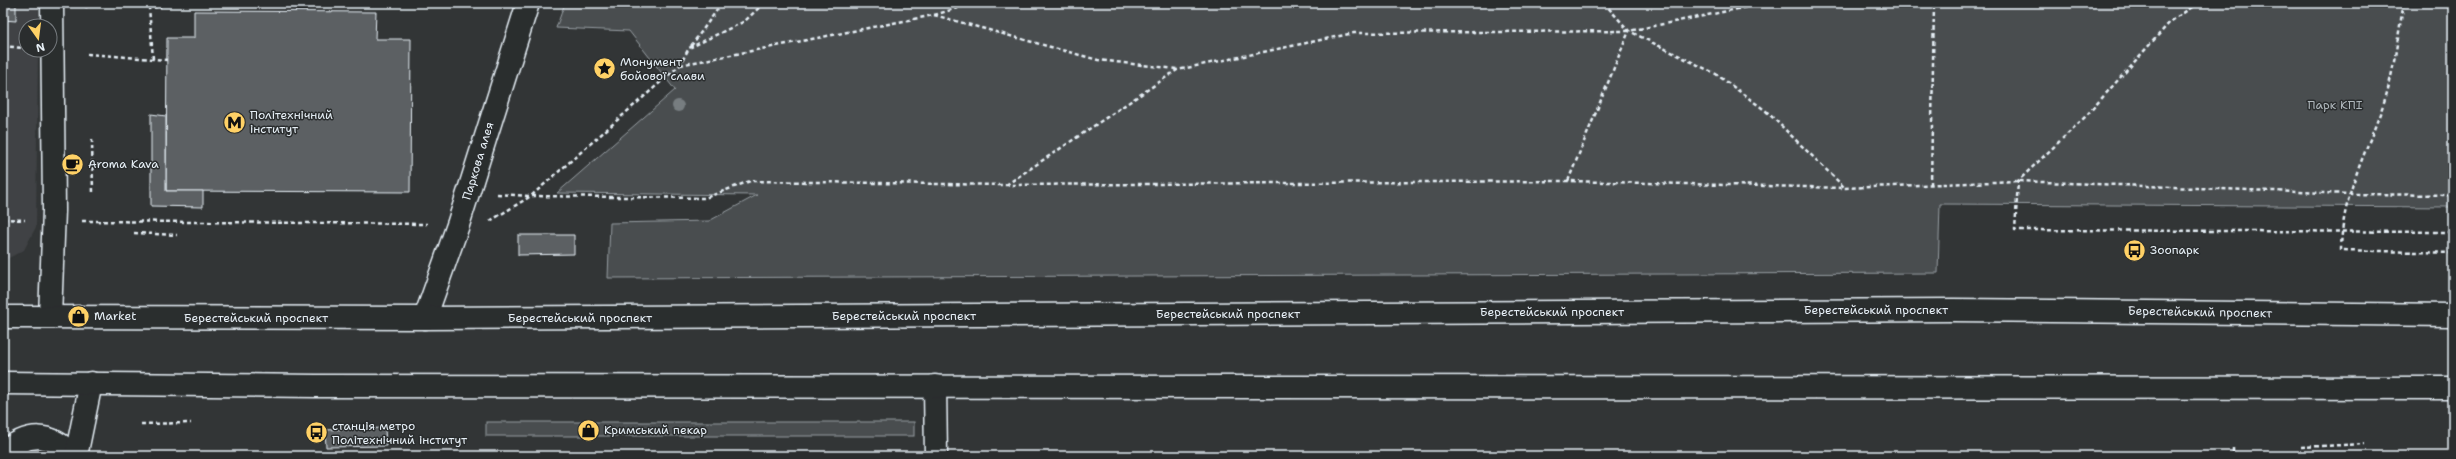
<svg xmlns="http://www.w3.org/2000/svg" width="2456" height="459" font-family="'Shantell Sans',sans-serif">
<rect width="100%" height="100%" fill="#323536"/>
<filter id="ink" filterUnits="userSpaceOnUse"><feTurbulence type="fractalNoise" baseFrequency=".025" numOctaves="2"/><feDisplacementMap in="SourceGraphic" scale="8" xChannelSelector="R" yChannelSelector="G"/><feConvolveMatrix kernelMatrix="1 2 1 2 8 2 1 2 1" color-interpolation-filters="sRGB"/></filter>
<g filter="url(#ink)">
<!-- built -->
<polygon fill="#3f4244" points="3,3 39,3 38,26 26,26 26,50 38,50 36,227 24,250 3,261"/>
<!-- green -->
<g fill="#494d4f" stroke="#989fa4">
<polygon points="565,3 2453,3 2453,207 1940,204 1938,273 608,278 610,223 709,221 757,195 557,193 675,90 629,31 556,28"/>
<rect x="486" y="422" width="428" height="14"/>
</g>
<!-- building -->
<g fill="#5c6063" stroke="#e8f1f8">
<polygon points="3,3 16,3 16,21 3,20"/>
<polygon points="194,11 376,12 375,39 411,39 410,192 166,191 167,38 194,38"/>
<polygon points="151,114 166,116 166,191 203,191 203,207 151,206"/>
<polygon points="518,235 574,235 574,254 518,255"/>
<polygon points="385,428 386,446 326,447 325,430"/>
</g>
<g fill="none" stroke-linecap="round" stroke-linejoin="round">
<defs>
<g id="minor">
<polyline points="50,317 54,210 52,3"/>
<polyline points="425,318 458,225 528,3"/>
<polyline points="935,386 936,456"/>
<path d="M 3,454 C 26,432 51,431 73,456"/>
<polyline points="76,456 91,383"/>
</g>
<g id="major">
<polyline points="3,317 425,318 1953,310 2453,315"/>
<polyline points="3,383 316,386 2453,388"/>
</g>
</defs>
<!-- minor casing -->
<use href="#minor" stroke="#e8f1f8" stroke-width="25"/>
<!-- major casing -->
<use href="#major" stroke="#e8f1f8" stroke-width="25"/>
<!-- path -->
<g stroke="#e8f1f8" stroke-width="2.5" stroke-dasharray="4 3" stroke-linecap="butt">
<polyline points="1604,3 1629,31 1716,74 1766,111 1845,188"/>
<polyline points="2198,3 2170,22 2085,117 2018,181 2015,230 2453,232"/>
<path d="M 2404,3 C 2398,33 2395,66 2386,96 C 2369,150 2342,191 2341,250 L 2453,253"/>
<polyline points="2448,3 2453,6"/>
<polyline points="86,8 87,3"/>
<polyline points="934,15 1098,60 1177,69"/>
<polyline points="3,46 23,48"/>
<polyline points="691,46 722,3"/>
<polyline points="87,54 167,60"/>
<polyline points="153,59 149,7 160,7 160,3"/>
<polyline points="680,65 934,15 975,3"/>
<polyline points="92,139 93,194"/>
<polyline points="1568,181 1629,31"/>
<polyline points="1006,185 1177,70 1354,33 1629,31 1767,3"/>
<polyline points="1931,185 1934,3"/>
<polyline points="497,194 531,196 680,65 689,48 745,21 764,3"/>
<polyline points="3,219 25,220"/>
<polyline points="82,221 427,224"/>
<polyline points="490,221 531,196 705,198 750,181 1005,185 1568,181 1845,188 2018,181 2349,194 2453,195"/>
<polyline points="134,233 177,235"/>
<polyline points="141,424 191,423"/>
<polyline points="2301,447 2365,444"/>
<polyline points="2233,448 2233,456"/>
<polyline points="1937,453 1942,456"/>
</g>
<!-- minor -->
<use href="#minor" stroke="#2a2d2e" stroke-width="22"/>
<!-- major -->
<use href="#major" stroke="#2a2d2e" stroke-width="22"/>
</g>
<!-- trees -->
<circle fill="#777d80" cx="678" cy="106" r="6"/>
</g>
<!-- icons -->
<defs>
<symbol id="sight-disc" viewBox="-11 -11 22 22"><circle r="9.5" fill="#ffd166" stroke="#2a2d2e"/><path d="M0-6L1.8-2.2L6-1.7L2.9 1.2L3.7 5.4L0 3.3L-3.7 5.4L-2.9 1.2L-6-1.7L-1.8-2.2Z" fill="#111"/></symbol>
<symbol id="metro-disc" viewBox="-11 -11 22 22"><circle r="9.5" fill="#ffd166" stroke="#2a2d2e"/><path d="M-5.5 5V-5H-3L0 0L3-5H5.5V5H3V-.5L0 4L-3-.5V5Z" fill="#111"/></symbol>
<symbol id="cafe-disc" viewBox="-11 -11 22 22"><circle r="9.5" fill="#ffd166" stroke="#2a2d2e"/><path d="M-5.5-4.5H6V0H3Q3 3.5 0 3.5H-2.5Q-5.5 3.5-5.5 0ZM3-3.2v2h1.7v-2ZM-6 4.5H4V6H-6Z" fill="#111"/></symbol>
<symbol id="bus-disc" viewBox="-11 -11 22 22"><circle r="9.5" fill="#ffd166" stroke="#2a2d2e"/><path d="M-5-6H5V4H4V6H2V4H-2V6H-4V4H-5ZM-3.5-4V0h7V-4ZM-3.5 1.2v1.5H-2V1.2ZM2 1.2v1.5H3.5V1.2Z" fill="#111"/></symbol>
<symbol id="shop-disc" viewBox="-11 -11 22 22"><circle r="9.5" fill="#ffd166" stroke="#2a2d2e"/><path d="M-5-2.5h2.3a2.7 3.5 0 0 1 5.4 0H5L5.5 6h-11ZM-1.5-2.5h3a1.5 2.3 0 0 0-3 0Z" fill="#111"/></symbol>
</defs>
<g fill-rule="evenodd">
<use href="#sight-disc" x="592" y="56" width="25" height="25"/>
<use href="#metro-disc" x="222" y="110" width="25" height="25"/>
<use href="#cafe-disc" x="60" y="152" width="25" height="25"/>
<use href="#bus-disc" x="2122" y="238" width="25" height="25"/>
<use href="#shop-disc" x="66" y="304" width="25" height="25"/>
<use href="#shop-disc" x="576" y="418" width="25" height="25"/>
<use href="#bus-disc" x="304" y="420" width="25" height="25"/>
</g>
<g text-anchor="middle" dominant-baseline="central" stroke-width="3" stroke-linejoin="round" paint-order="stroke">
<!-- poi labels -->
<g font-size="12" fill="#e8f1f8" stroke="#2a2d2e" text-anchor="start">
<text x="620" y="62">Монумент<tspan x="620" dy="14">бойової слави</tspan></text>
<text x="250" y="115">Політехнічний<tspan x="250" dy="14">інститут</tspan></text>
<text x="88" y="164">Aroma Kava</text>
<text x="2150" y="250">Зоопарк</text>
<text x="94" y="316">Market</text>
<text x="332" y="426">станція метро<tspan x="332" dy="14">Політехнічний інститут</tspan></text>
<text x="604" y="430">Кримський пекар</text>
</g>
<!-- park labels -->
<g font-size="12" fill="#b0b8bd" stroke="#2a2d2e">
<text x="2335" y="105">Парк КПІ</text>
</g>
<!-- street labels -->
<g font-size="12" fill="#e8f1f8" stroke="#2a2d2e">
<text transform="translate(478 161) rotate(-73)">Паркова алея</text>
<text x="1876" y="310">Берестейський проспект</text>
<text x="1552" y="312">Берестейський проспект</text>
<text transform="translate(2200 312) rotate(1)">Берестейський проспект</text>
<text x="1228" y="314">Берестейський проспект</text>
<text x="904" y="316">Берестейський проспект</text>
<text x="256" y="318">Берестейський проспект</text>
<text x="580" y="318">Берестейський проспект</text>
</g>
</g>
<!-- margin -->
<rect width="2456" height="459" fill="none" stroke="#2a2d2e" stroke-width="16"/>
<rect x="8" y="8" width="2440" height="443" fill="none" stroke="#e8f1f8" stroke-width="1.5" filter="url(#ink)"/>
<!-- north arrow -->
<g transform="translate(38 38) rotate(166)"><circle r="19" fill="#2a2d2e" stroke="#767b7f"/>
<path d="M0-3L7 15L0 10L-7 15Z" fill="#ffd166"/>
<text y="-6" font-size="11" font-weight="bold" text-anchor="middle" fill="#e8f1f8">N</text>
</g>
</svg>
